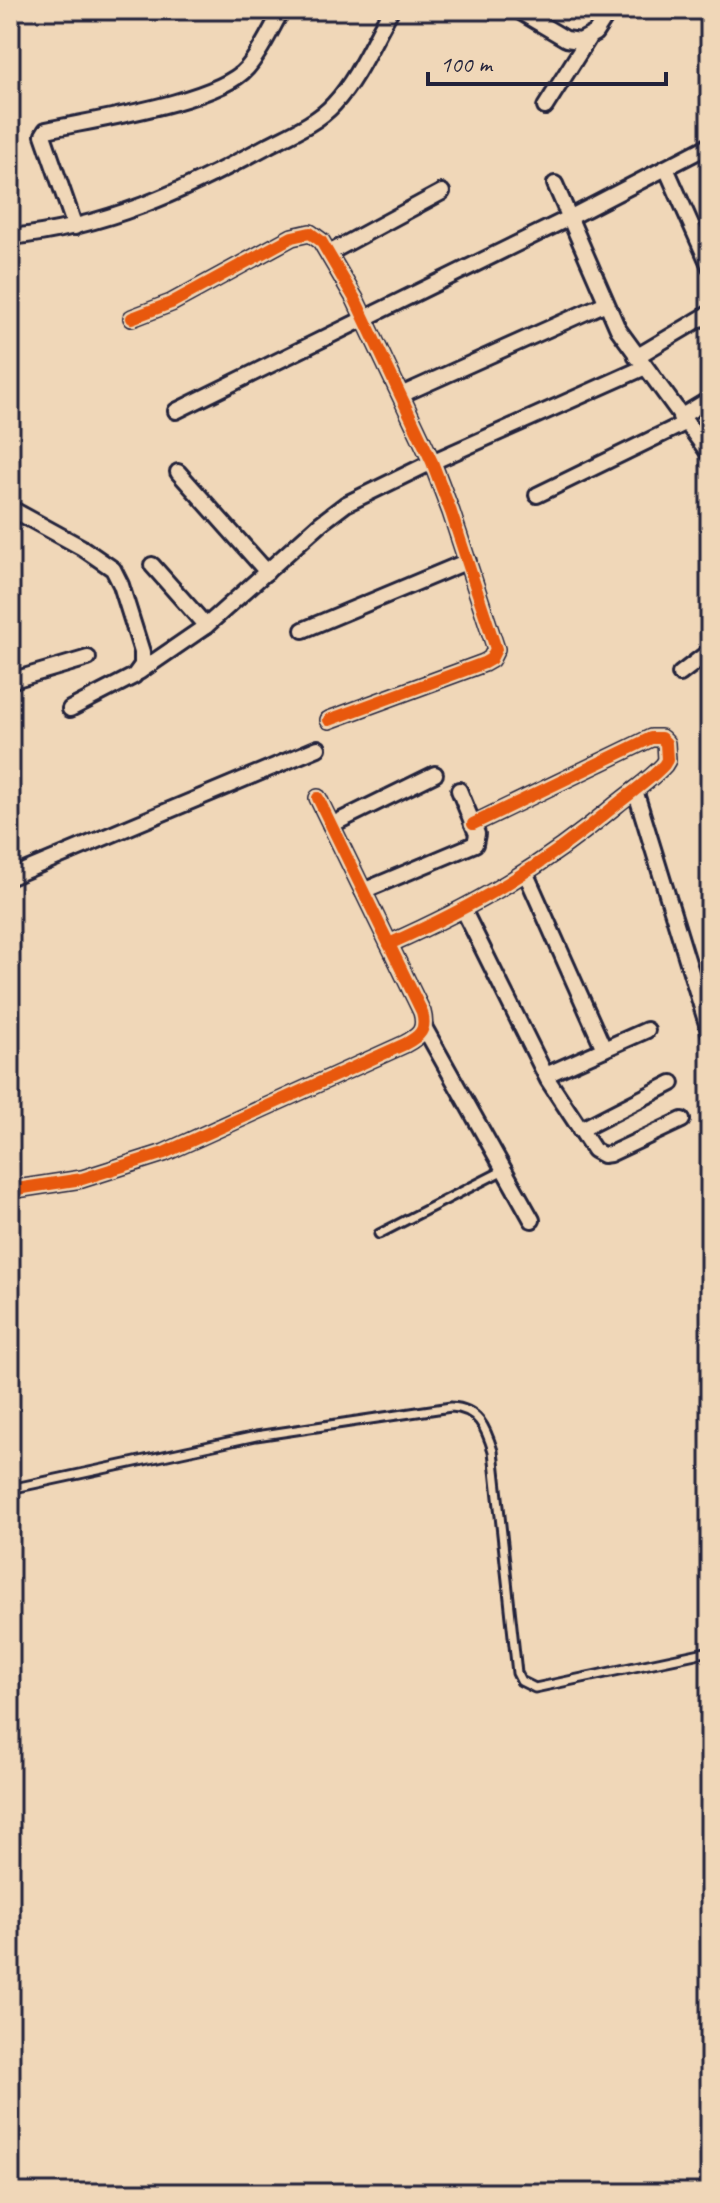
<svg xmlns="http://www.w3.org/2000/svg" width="720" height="2203" font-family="Caveat,sans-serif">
<rect width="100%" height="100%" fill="#f0d7b8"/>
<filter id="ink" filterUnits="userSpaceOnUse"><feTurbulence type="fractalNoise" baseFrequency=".0125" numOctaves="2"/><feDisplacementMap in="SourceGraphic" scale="16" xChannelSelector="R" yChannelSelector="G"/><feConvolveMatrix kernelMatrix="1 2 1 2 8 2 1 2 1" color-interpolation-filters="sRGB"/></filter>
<g filter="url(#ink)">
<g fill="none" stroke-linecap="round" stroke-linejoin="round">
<defs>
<g id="lane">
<polyline points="379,1234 504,1170"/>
<path d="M 10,1489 L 256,1436 L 451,1407 C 478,1408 486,1428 493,1451 L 517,1673 L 521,1681 L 535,1688 L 710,1651"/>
</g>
<g id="street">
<polyline points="517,10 566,39 580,41 595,33 610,10"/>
<polyline points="545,107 588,39"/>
<polyline points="666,168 710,267"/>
<polyline points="555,184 618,329 710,455"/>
<path d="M 75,227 L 43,135 L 46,130 C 92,120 218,102 247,68 C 261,52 271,29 282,10"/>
<path d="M 10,237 C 104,228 185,191 267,146 C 290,134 317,123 334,104 C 358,78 373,41 391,10"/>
<polyline points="329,253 442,192"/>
<polyline points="132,318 171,303 292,237 310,233 321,241 355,299 432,462 451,512 496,649 491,659 484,663 329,720"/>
<polyline points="636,357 710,313"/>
<polyline points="401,395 606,303"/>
<polyline points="176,411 569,218 710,145"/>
<polyline points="680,417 710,399"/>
<polyline points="178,472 267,572"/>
<polyline points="537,495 685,423"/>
<polyline points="10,508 81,547 113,569 121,585 142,652 142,665 134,676 70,709"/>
<polyline points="152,565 206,626"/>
<polyline points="303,630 468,561"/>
<polyline points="139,672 206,626 321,523 346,504 432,462 643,368"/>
<polyline points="680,674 710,651"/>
<polyline points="10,681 88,658"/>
<polyline points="635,790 710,1034"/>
<polyline points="331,825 435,774"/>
<polyline points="526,874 604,1049"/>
<polyline points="10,877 318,748"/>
<polyline points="363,891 475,844 477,834 459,790"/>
<polyline points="463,909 548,1080 594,1150 603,1155 610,1154 682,1120"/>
<path d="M 389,944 C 477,905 542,867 616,805 C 632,792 650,780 664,765 L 667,760 L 666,743 L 661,738 L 651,738 L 473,824"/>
<polyline points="424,1027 532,1220"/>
<polyline points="546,1075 647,1030"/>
<polyline points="580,1130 672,1083"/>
<path d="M 10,1190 L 82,1179 L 164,1153 L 405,1044 C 420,1036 427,1030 422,1012 L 318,798"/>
</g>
</defs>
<!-- lane casing -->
<use href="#lane" stroke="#22223b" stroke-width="13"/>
<!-- street casing -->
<use href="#street" stroke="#22223b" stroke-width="20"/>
<!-- lane -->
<use href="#lane" stroke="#f0d7b8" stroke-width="7"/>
<!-- street -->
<use href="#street" stroke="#f0d7b8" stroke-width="14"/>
<defs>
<g id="cycleway">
<polyline points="132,318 171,303 292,237 310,233 321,241 355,299 432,462 451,512 496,649 491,659 484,663 329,720"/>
<path d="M 389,944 C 477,905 542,867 616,805 C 632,792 650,780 664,765 L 667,760 L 666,743 L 661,738 L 651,738 L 473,824"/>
<path d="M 10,1190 L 82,1179 L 164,1153 L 405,1044 C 420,1036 427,1030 422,1012 L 318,798"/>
</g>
</defs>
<!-- cycleway casing -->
<use href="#cycleway" stroke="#f0d7b8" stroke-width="17"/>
<!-- cycleway -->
<use href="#cycleway" stroke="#e8590c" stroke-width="12"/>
</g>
</g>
<!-- margin -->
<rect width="720" height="2203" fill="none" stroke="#f0d7b8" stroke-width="40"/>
<rect x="20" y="20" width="680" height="2163" fill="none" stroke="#22223b" stroke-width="3" filter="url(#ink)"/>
<!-- scale -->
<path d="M428 72v12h238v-12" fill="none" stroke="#22223b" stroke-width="4"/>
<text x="440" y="72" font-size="24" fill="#22223b" stroke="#f0d7b8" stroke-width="6" paint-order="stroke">100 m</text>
</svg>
